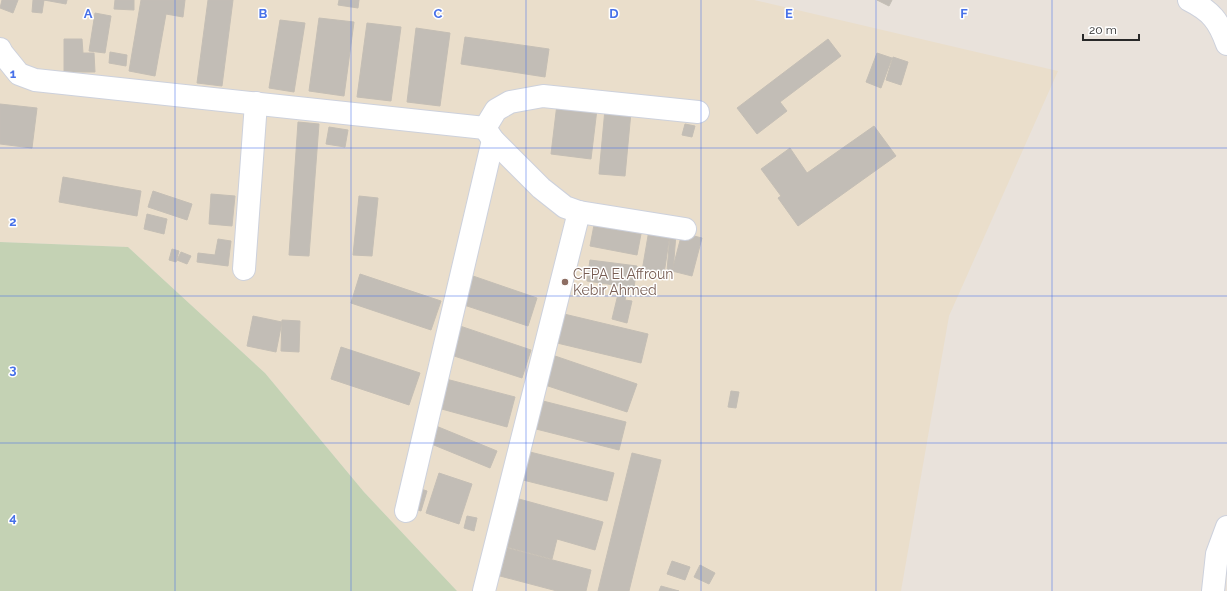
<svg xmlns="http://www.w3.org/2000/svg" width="1227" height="591" font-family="Raleway,sans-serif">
<rect width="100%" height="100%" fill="#e9e2db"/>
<!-- education -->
<polygon fill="#eadecb" points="0,0 754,0 1058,71 949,316 901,591 457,591 364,492 265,373 128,247 0,242"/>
<!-- cemetery -->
<polygon fill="#c4d2b4" points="0,242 128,247 265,373 364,492 457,591 0,591"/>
<!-- building -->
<g fill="#c2bdb6" stroke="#c4beb5">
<polygon points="2,0 18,0 13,13 0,8"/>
<polygon points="33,0 44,0 42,13 32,12"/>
<polygon points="44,0 67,0 66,4"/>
<polygon points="115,0 134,0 134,10 114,9"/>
<polygon points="141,0 185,0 183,17 166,14 155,76 129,71"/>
<polygon points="208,0 233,0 222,86 197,83"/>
<polygon points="339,0 359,0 358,8 338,5"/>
<polygon points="877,0 892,0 889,6"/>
<polygon points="95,13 111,16 105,53 89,51"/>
<polygon points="319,18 354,22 344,96 309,91"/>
<polygon points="280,20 305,23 294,92 269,88"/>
<polygon points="367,23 401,27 391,101 357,97"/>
<polygon points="416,28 450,33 440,106 407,102"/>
<polygon points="465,37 549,49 545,77 461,64"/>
<polygon points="64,39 82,39 83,53 94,53 95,72 64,72"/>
<polygon points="828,39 841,56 780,102 787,111 757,134 737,108"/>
<polygon points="110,52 127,55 126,66 109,63"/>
<polygon points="877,53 892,58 881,88 866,82"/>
<polygon points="893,57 908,62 901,85 886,80"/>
<polygon points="0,104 37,108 32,148 0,144"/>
<polygon points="557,104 597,109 591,159 551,154"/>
<polygon points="605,109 631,112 625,176 599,174"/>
<polygon points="298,122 319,124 309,256 289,255"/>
<polygon points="685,124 695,126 692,137 682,135"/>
<polygon points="874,126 896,156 798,226 778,198 781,196 761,169 790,148 807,173"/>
<polygon points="329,127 348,130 345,147 326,144"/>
<polygon points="63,177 141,191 137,216 59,202"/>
<polygon points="153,191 192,204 187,220 148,207"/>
<polygon points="211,194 235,196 232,226 209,224"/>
<polygon points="359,196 378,198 372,256 353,255"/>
<polygon points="147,214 167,219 164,234 144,229"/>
<polygon points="594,225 641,234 637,255 590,246"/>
<polygon points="649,230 670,234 664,274 642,271"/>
<polygon points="682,233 702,238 692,276 672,271"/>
<polygon points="670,234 676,234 673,272 667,271"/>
<polygon points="218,239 231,241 228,266 197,262 198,253 215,255"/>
<polygon points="172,249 179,251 176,262 169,260"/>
<polygon points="181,252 191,256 187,264 177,260"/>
<polygon points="590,260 637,266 634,288 587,281"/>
<polygon points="360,274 441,301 431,330 351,303"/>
<polygon points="473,276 537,298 528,326 464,305"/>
<polygon points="620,286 628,288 625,300 632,301 627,323 612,319"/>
<polygon points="564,314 648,334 641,363 557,343"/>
<polygon points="253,316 282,322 276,352 247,346"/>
<polygon points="282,320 300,321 299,352 281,351"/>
<polygon points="460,326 531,350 522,378 451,355"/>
<polygon points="341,347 420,373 409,405 331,379"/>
<polygon points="555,356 637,384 627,412 545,385"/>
<polygon points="446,379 515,397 507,427 438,408"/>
<polygon points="731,391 739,392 736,408 728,407"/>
<polygon points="543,401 626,422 619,450 536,429"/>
<polygon points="436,426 497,451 490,468 429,443"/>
<polygon points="530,452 614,473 607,501 523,480"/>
<polygon points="632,453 661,460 629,591 598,591"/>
<polygon points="439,473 472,484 459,524 426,513"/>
<polygon points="421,489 427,491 421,511 414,509"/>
<polygon points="519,499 603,522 595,550 557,539 552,559 507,547"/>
<polygon points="467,516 477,518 474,531 464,528"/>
<polygon points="507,548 591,570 586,591 557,591 500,576"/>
<polygon points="672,561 690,567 685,580 667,574"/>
<polygon points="700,565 715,573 709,584 694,577"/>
<polygon points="661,586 679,591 659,591"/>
</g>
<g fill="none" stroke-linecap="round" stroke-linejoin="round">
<defs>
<g id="minor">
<path d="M 1189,0 C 1211,11 1219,21 1227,44"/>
<polyline points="0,49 2,53 19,74 35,80 485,128"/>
<polyline points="685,229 579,212 565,207 541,188 493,140 485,128 496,110 510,102 543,96 698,112"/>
<polyline points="244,269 256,103"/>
<polyline points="406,511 493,140"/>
<polyline points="484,591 579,212"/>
<polyline points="1213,591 1217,554 1227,527"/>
</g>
</defs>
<!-- minor casing -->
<use href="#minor" stroke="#cdd1dc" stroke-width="24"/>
<!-- minor -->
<use href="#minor" stroke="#fff" stroke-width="22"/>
</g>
<!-- grid -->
<path fill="none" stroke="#4871e9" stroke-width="1" stroke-opacity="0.55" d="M 175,0 L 175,591M 351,0 L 351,591M 526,0 L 526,591M 701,0 L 701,591M 876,0 L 876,591M 1052,0 L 1052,591M 0,148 L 1227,148M 0,296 L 1227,296M 0,443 L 1227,443"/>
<!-- markers -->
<circle fill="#8d6e63" stroke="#fff" stroke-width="1.5" cx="565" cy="282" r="4"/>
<g text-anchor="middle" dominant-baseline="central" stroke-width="3" stroke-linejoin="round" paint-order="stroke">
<!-- education labels -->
<g font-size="14" fill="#785e54" stroke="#fff" text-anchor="start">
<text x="573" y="274">CFPA El Affroun<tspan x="573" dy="16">Kebir Ahmed</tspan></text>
</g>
</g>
<g font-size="13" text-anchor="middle" font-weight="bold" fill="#4871e9" stroke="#fff" stroke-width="3" stroke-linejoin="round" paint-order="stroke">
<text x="88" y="18">A</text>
<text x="263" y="18">B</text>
<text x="438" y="18">C</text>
<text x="614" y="18">D</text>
<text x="789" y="18">E</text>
<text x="964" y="18">F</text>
<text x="13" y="78">1</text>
<text x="13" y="226">2</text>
<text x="13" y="374">3</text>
<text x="13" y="522">4</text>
</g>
<!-- scale -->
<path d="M1083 34v6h56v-6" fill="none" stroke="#282828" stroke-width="2"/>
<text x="1089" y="34" font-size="12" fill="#282828" stroke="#ffffff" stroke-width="3" paint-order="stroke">20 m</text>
</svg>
